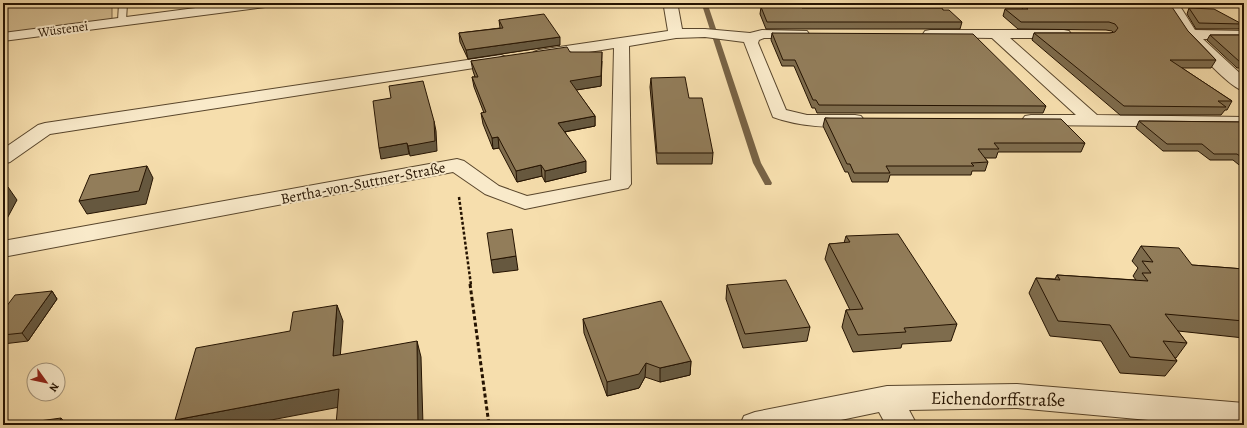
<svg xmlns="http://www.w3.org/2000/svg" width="1247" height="428" font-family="Alegreya,serif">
<rect width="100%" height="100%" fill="#f6dead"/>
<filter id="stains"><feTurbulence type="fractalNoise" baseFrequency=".005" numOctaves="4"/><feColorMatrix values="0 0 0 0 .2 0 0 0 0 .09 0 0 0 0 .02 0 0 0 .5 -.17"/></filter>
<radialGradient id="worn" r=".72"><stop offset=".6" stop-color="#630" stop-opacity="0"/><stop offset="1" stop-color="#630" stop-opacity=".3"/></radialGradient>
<!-- green -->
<polygon fill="#d2bb90" stroke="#7c6748" points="3,3 112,3 112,19 3,35"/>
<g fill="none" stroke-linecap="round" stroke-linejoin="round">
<!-- stream -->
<polygon fill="#786345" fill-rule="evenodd" points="705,3 711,3 709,8 761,163 772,183 771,185 765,185 753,163 703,8"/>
<defs>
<polygon id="service" points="119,3 127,3 126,21 122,24 118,21"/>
<g id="minor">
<polygon points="234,3 272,3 270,6 265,7 3,41 3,33"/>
<path d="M 666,3 L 680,3 L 678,7 L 682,29 L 705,29 L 750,33 L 762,30 L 807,31 L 809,34 L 807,37 L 802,38 L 764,38 L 759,40 L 758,43 L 786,110 L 807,115 L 855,115 L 861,116 L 864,120 L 861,124 C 836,130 797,126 773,117 L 744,42 L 705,37 L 676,38 L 629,46 L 631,184 L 628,188 L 525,209 L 485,194 L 453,172 L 3,257 L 3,241 L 457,159 L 464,161 L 499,186 L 527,196 L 611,180 L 614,48 L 539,60 L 534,58 L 531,55 L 534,52 L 539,50 L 668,31 L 664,7 Z"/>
<path d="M 1164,3 L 1178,3 L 1195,30 L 1244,31 L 1244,39 L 1203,39 L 1244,77 L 1244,91 C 1230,88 1196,50 1185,37 C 1177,27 1171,14 1164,3 Z"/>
<polygon points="930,30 1064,30 1069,31 1071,34 1069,37 1064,38 1010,38 1097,115 1244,117 1244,127 1031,125 1025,124 1022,120 1025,116 1031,115 1076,115 992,38 925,37 923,34 925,31"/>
<polygon points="501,55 506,57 509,60 506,63 50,134 10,162 3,164 3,149 38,125 45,123"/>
<polygon points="1017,384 1244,403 1244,425 1203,425 1017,408 909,410 917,425 886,425 879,412 817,425 740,425 744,416 755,412 887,386"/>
</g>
</defs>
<!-- service casing -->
<use href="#service" stroke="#59462c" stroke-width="2"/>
<!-- minor casing -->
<use href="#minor" stroke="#59462c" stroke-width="2"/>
<!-- path-far2 -->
<polyline stroke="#251301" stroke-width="1.5" stroke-dasharray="2 1.5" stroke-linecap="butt" points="288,6 313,3"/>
<!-- path-far1 -->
<polyline stroke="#251301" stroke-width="2.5" stroke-dasharray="3 2" stroke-linecap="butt" points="459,197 471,285"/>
<!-- path -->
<polyline stroke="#251301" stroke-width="3" stroke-dasharray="4 2.5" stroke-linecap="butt" points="470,284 489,425"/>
<!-- service -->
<use href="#service" fill="#f9eaca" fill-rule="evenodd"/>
<!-- minor -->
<use href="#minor" fill="#f9eaca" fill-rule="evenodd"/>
</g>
<!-- wall -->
<g fill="#7e6c4d" stroke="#251301">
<polygon points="767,3 802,8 943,10 962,22 960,29 766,29 760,14 761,7 767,7"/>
<polygon points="1053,3 1117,3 1121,7 1188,31 1216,60 1211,68 1182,68 1232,101 1227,110 1225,110 1221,115 1120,115 1032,40 1034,33 1110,33 1113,32 1112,31 1106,30 1018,29 1003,16 1005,9 1022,9 1024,6 1055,6"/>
<polygon points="1189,8 1242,24 1239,29 1196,29 1187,14"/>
<polygon points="499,20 560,45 468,59 460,42 459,33 500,28"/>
<polygon points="772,33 1046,106 1043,113 817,113 815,108 812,108 794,66 782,66 771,40"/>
<polygon points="1210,35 1244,35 1244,68 1237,68 1207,40"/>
<polygon points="570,52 602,61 601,86 576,90 595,116 595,126 565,132 586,172 545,182 542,176 517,182 499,148 493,149 483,124 481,113 484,113 474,87 472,77 475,77 473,71 471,61"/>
<polygon points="651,78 689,98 713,153 712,164 657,164 650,87"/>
<polygon points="825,118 1085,143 1081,152 998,152 996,158 985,158 988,162 985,171 972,171 971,175 890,175 888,182 852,182 848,172 845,172 823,126"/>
<polygon points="1139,121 1244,122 1244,169 1233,160 1210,160 1198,151 1163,151 1136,128"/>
<polygon points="846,236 957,324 951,341 902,344 901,348 853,352 842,327 846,310 850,310 825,259 829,244 844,243"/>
<polygon points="1141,246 1192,265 1244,269 1244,338 1178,331 1187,343 1176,358 1175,358 1177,361 1165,376 1120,373 1101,341 1050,336 1029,293 1036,278 1055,279 1057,275 1136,280 1133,276 1138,268 1132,261"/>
<polygon points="727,285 810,327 807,341 743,348 726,299"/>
<polygon points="52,291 57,299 28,341 3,344 3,311"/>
<polygon points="583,319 691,361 690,375 660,382 645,377 639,388 607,396 584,333"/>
</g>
<!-- shaded-wall -->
<g fill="#66583f" stroke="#251301">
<polygon points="560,37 560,45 468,59 466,50"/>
<polygon points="602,52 601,86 570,91 570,81"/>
<polygon points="595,116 595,126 558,133 558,123"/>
<polygon points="434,121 436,131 437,151 410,156 408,146"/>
<polygon points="498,137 499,148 493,149 492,138"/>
<polygon points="407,143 409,154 381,159 379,148"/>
<polygon points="586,161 586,172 545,182 545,171"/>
<polygon points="541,165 542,176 517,182 516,171"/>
<polygon points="147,166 153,178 146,204 87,214 79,201"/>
<polygon points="8,187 17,200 3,226 3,197"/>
<polygon points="516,256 518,270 493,273 491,260"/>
<polygon points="52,291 57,299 28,341 22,333"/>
<polygon points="337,305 343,321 339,372 333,356"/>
<polygon points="417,341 421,357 423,425 415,425"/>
<polygon points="691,361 690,375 660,382 660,368"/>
<polygon points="646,363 645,377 639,388 607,396 607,382"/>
<polygon points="339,389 345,406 245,425 178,425 175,420"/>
<polygon points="61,418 67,425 58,425"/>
</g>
<!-- building -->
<g fill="#927d5a" stroke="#251301">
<polygon points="767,3 800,3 802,8 942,8 943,10 949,10 962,22 767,22 761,7 769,7"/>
<polygon points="1061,3 1117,3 1121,7 1172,7 1188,31 1216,60 1170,60 1232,101 1218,101 1226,107 1124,106 1034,33 1110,33 1115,32 1118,28 1115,24 1109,22 1021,22 1005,9 1028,9 1024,6 1064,6"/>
<polygon points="1189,8 1214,9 1242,24 1199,23"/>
<polygon points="544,14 560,37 466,50 459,33 503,28 499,20"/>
<polygon points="772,33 973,34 1046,106 819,105 816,100 813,100 795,60 783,60"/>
<polygon points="1210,35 1244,35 1244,62 1240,62"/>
<polygon points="567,47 570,52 602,52 601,76 570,81 595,116 558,123 586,161 545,171 541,165 516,171 498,137 492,138 481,113 486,112 472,77 478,77 471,61"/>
<polygon points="685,77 689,98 702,98 713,153 657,153 651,78"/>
<polygon points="423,81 434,121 435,141 408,146 407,143 379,148 373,101 391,98 389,86"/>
<polygon points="825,118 1061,119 1085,143 994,143 999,149 978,149 988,162 971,163 974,166 886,166 890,173 854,173 850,164 847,164"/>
<polygon points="1139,121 1244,122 1244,159 1237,154 1214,154 1202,144 1167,144"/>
<polygon points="147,166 139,191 79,201 90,175"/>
<polygon points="8,187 3,197 3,188"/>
<polygon points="512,229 516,256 491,260 487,233"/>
<polygon points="898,234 957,324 904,328 906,332 858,335 846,310 863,309 829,244 850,242 846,236"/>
<polygon points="1141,246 1179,248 1192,265 1244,269 1244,321 1165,314 1187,343 1163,341 1177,361 1130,357 1110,325 1058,321 1036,278 1060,280 1057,275 1148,281 1142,273 1151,273 1142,261 1153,262"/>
<polygon points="786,280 810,327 745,334 727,285"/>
<polygon points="52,291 22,333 3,335 3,311 15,295"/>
<polygon points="661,301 691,361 660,368 646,363 639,374 607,382 583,319"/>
<polygon points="337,305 333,356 417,341 418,424 415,425 336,425 339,389 175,420 196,348 290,331 293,312"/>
<polygon points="61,418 58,425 31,425 32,422"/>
</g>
<g text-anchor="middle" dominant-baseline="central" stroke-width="4" stroke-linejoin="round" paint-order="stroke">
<!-- far-street labels -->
<g font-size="13" fill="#251301" stroke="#f9eaca">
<text transform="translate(63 29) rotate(-8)">Wüstenei</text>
</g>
<!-- street labels -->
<g font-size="15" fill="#251301" stroke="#f9eaca">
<text transform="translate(363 183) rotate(-11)">Bertha-von-Suttner-Straße</text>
</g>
<!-- near-street labels -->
<g font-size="18" fill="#251301" stroke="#f9eaca">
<text transform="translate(998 399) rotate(1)">Eichendorffstraße</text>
</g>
</g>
<!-- margin -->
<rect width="1247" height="428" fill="none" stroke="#f6dead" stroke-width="16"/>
<rect x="4" y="4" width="1239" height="420" fill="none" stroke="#251301" stroke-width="2"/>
<rect x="8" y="8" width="1231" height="412" fill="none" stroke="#251301"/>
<!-- north arrow -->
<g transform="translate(46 382) rotate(123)"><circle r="19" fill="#f9eaca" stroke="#a4947a"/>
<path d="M0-3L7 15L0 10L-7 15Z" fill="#8f2418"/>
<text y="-6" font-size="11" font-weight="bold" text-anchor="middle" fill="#251301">N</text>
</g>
<rect width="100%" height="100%" filter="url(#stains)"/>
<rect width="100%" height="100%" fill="url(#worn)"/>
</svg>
